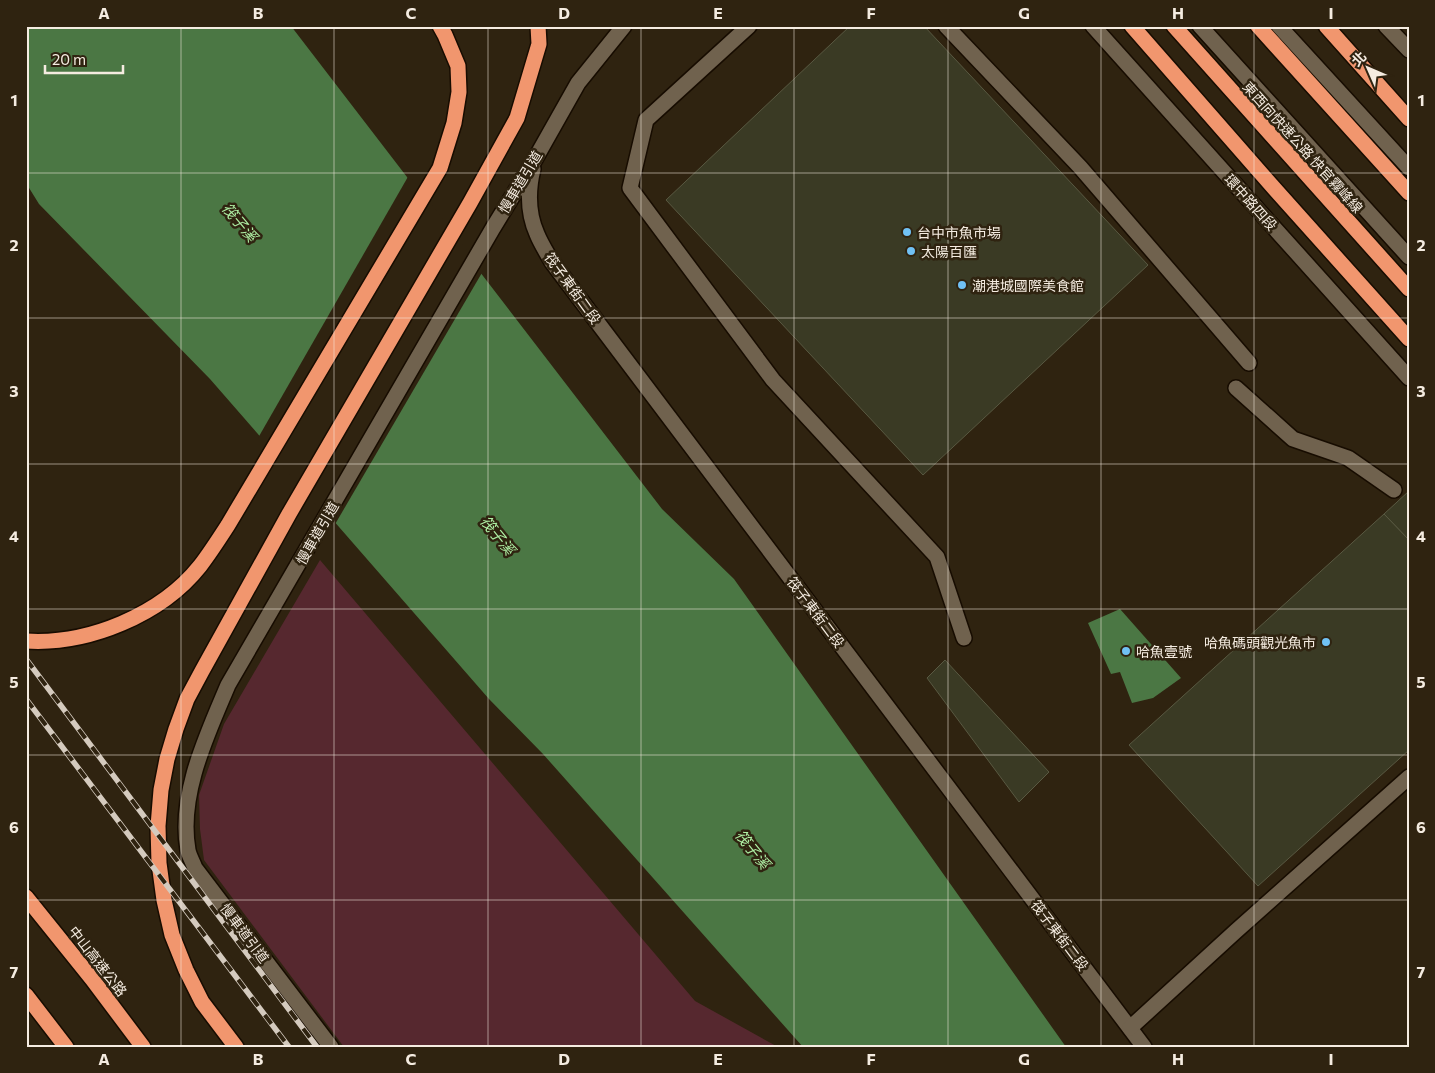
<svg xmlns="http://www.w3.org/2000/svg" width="1435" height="1073" font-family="Commissioner,'Noto Sans TC',sans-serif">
<rect width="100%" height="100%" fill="#2f2310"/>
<!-- green -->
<polygon fill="#56282f" points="320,560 695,1001 778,1047 344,1047 204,860 200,829 199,795 224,724"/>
<!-- water -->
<g fill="#4b7744">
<polygon points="26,26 291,26 662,509 734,579 1066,1047 803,1047 543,754 489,699 210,379 39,204 26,183"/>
<polygon points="1120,609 1181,678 1153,698 1132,703 1120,672 1111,674 1088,623"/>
</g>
<!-- pier -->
<polygon fill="#2f2310" points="409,175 483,271 334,526 258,438"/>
<!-- building -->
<g fill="#3a3a24" stroke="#595942">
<polygon points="850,26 924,26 1148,265 923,475 666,200"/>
<polygon points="1409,491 1409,540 1384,514"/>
<polygon points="1384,514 1409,540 1409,750 1258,886 1129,745"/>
<polygon points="945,660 1049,772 1019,802 927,678"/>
</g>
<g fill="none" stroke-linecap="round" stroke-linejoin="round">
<defs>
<g id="minor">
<polyline points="749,26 646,120 630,188 773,380 937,557 964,638"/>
<polyline points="946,26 1080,167 1249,363"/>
<polyline points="1093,26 1409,378"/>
<polyline points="1200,26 1409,257"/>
<polyline points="1279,26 1409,168"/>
<polyline points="1386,26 1409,50"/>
<path d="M 533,169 C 528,190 528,214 537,234 C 541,244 547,253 552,262 L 1144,1047"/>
<polyline points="1236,388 1293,439 1348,458 1394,490"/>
<polyline points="1130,1028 1236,931 1409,777"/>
<path d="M 331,1047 L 195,868 C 193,862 189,856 188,850 C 178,795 207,735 228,685 L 493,228 L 534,161 L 578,83 L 624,26"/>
</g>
<g id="highway">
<polyline points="1132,26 1273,187 1409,339"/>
<polyline points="1174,26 1409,289"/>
<polyline points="1258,26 1409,193"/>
<polyline points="1326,26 1409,119"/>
<path d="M 26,641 C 88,645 161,615 200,566 C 210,553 219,539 228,525 L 440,168 L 454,123 L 459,92 L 458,66 L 445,35 L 440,26"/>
<polyline points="26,897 92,979 143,1047"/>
<polyline points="26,995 66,1047"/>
<polyline points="236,1047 202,1002 186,970 172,935 164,900 159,863 158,826 161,790 167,759 176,729 187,699 202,671 289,514 470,203 517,118 539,44 538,26"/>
</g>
</defs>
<!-- minor casing -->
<use href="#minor" stroke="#170c00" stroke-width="18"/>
<!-- highway casing -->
<use href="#highway" stroke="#170c00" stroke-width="18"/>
<!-- minor -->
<use href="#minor" stroke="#70624e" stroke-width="15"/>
<!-- highway -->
<use href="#highway" stroke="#f1966e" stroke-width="15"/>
<defs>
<g id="rail">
<polyline points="26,659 317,1047"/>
<polyline points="26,699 289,1047"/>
</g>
</defs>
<!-- rail casing -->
<use href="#rail" stroke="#d4cabe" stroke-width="5.5"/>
<!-- rail -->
<use href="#rail" stroke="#2f2310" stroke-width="4" stroke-dasharray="11" stroke-linecap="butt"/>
</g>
<!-- grid -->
<path fill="none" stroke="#f5ece1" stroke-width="1" stroke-opacity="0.55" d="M 181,26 L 181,1047M 334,26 L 334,1047M 488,26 L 488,1047M 641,26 L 641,1047M 794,26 L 794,1047M 948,26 L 948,1047M 1101,26 L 1101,1047M 1254,26 L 1254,1047M 26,173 L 1409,173M 26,318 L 1409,318M 26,464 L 1409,464M 26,609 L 1409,609M 26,755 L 1409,755M 26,900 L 1409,900"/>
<!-- markers -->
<g fill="#70c1f4" stroke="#2f2310" stroke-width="2">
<circle cx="907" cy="232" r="5"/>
<circle cx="911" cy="251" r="5"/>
<circle cx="962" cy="285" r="5"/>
<circle cx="1326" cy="642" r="5"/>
<circle cx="1126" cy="651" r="5"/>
</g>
<g text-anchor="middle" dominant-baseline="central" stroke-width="5" stroke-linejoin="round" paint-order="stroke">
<!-- street labels -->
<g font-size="14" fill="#f5ece1" stroke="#2f2310">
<text transform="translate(1303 147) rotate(48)">東西向快速公路 快官霧峰線</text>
<text transform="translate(520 182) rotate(-59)">慢車道引道</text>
<text transform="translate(1251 202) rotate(48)">環中路四段</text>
<text transform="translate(573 288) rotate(54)">筏子東街二段</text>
<text transform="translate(317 533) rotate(-60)">慢車道引道</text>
<text transform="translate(816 612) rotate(53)">筏子東街二段</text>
<text transform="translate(245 933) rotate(53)">慢車道引道</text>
<text transform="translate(1060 935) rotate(53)">筏子東街二段</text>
<text transform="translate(98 961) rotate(52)">中山高速公路</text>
</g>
<!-- poi labels -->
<g font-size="14" fill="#f5ece1" stroke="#2f2310" text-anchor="start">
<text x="917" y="232">台中市魚市場</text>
<text x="921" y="251">太陽百匯</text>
<text x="972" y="285">潮港城國際美食館</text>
<text x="1316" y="642" text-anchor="end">哈魚碼頭觀光魚市</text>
<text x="1136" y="651">哈魚壹號</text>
</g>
<!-- water labels -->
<g font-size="15" font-style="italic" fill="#aff1a5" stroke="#2f2310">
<text transform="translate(240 222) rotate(50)">筏子溪</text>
<text transform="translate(498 535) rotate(51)">筏子溪</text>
<text transform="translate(753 849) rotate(51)">筏子溪</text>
</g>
</g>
<!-- border -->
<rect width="1435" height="1073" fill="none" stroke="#2f2310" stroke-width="55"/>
<!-- north arrow -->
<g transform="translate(1368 68) rotate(315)" stroke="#2f2310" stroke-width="4" paint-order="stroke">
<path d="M0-4L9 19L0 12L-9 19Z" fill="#f5ece1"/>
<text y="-8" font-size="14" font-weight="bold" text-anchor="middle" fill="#f5ece1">北</text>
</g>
<!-- scale -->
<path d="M45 65v8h78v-8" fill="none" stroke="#f5ece1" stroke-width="2.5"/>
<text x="52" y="65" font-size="15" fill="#f5ece1" stroke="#2f2310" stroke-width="4" paint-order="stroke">20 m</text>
<rect x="28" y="28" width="1380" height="1018" fill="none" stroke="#f5ece1" stroke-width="2"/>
<g font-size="16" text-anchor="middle" font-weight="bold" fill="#f5ece1">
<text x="104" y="19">A</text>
<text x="258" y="19">B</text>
<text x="411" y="19">C</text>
<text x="564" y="19">D</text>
<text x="718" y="19">E</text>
<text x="871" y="19">F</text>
<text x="1024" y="19">G</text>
<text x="1178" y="19">H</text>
<text x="1331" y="19">I</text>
<text x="14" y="106">1</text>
<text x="1421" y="106">1</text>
<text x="14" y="251">2</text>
<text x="1421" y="251">2</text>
<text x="14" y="397">3</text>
<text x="1421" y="397">3</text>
<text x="14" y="542">4</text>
<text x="1421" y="542">4</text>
<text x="14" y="688">5</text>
<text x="1421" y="688">5</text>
<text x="14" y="833">6</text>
<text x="1421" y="833">6</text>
<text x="14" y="978">7</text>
<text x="1421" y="978">7</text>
<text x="104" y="1065">A</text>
<text x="258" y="1065">B</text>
<text x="411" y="1065">C</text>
<text x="564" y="1065">D</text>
<text x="718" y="1065">E</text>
<text x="871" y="1065">F</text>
<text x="1024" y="1065">G</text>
<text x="1178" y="1065">H</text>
<text x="1331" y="1065">I</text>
</g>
</svg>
